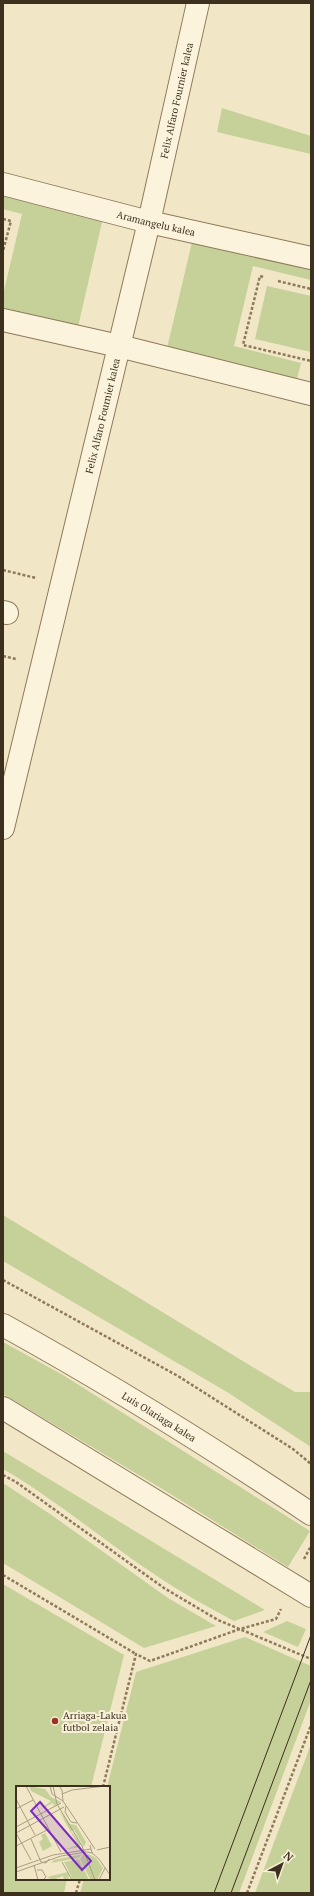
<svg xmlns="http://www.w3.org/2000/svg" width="314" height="1896" font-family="'PT Serif',serif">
<rect width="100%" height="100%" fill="#f1e7c7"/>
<!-- green -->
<g fill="#c6d099">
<polygon points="222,108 311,136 311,154 217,132"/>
<polygon points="3,194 103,218 78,327 3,310 3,295 22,214 3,209"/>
<polygon points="193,238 311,266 311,280 253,266 234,346 301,363 297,379 167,348"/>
<polygon points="267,286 311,296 311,352 255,339"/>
<polygon points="3,1215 251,1366 295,1392 309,1392 311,1390 311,1447 227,1392 3,1261"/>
<polygon points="3,1342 63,1375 310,1531 288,1567 164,1490 3,1394"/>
<path d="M 3,1451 L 265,1610 L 234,1621 C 208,1607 182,1593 157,1576 C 105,1542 58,1501 3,1469 Z"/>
<polygon points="3,1483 50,1514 168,1598 216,1626 144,1648 3,1563"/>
<polygon points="3,1584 124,1655 91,1787 17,1787 17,1879 67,1879 64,1893 3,1893"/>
<polygon points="287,1621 306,1629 298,1647 263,1632"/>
<polygon points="245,1637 311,1666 311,1700 239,1893 80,1893 84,1879 109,1879 109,1787 107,1787 136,1672"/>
<polygon points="311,1744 311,1893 255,1893"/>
</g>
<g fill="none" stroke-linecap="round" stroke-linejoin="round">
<defs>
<g id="street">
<path id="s1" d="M 3,184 L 149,222 L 311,258"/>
<polyline points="3,320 119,346 311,394"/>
<polyline points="3,612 7,613"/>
<path id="s2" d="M 3,828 L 149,222 L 198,3"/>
<path id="s3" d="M 3,1325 C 108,1383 211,1447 311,1514"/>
<polyline points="3,1408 311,1596"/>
</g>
</defs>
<!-- street casing -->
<use href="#street" stroke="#8e795b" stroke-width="24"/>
<!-- path -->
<g stroke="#8e795b" stroke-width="2.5" stroke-dasharray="3 2" stroke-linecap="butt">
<polyline points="3,219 11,221 3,251"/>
<polyline points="263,277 260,276 243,345 311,361"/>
<polyline points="278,281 311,289"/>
<polyline points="3,570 36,578"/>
<polyline points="3,656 16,659"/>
<polyline points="3,1280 178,1376 293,1449 311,1464"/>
<polyline points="3,1475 16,1482 164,1588 218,1620 311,1659"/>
<polyline points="304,1559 311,1546"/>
<polyline points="3,1575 136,1654"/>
<polyline points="103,1787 136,1654 150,1661 240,1629 276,1619 281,1609"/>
<polyline points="76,1893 80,1879"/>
<polyline points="247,1893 311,1725"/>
</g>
<!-- street -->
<use href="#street" stroke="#fbf3db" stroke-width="22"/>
<!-- tram -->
<g stroke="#3d301f" stroke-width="1">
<polyline points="214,1893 311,1635"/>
<polyline points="231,1893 311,1680"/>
</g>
</g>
<!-- markers -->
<circle fill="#a02f27" stroke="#f8f0d7" stroke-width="1.5" cx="55" cy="1721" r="4"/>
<g text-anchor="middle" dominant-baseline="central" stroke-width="4" stroke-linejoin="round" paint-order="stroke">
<!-- street labels -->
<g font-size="10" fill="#3d301f" stroke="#f8f0d7">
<text stroke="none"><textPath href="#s2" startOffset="748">Felix Alfaro Fournier kalea</textPath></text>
<text stroke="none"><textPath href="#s1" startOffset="158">Aramangelu kalea</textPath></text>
<text stroke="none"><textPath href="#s2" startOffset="424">Felix Alfaro Fournier kalea</textPath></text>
<text stroke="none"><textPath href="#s3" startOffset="181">Luis Olariaga kalea</textPath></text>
</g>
<!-- poi labels -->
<g font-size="10" fill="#3d301f" stroke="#f8f0d7" text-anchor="start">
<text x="63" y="1715">Arriaga-Lakua<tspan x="63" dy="12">futbol zelaia</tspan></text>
</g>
</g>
<!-- overview -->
<g transform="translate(16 1786)">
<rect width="94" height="94" fill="#f1e7c7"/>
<path d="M 13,0 L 29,3 L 35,11 L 45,16 L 38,20 L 37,17 L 25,23 L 35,15 L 15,5 ZM 43,25 L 50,36 L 44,25 L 54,38 L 60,39 L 70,56 L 68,61 L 58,44 L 55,45 L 67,61 L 64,58 L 64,61 L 47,64 L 62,59 ZM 29,47 L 36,60 L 27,65 L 23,56 L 27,53 L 25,49 ZM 68,67 L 73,76 L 71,67 L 80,72 L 87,82 L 81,94 L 74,93 L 64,73 ZM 66,68 L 63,72 L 35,77 L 38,74 ZM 63,73 L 73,94 L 57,94 L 48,76 ZM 52,86 L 53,94 L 48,94 L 47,90 L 37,94 L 31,91 Z" fill="#c6d099"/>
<path fill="none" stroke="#a99e84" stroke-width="1" d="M 10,0 L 45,66M 34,0 L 36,8 L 47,15M 37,0 L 41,18 L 66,60 L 79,94M 43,0 L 46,4 L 47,15 L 79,63M 46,8 L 56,4 L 89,0M 0,13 L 19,49M 50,20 L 49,26 L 55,36 L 61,37M 0,23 L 17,14M 0,41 L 45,17M 0,47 L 48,21M 0,47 L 15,74M 15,53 L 25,76 L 30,77 L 33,73M 74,59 L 76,67 L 83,73 L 94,89M 0,60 L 31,44M 81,64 L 94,61M 46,76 L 56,94M 18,79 L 22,94M 0,82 L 37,69 L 75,63M 21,84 L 26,84 L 30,91 L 27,94M 0,86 L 45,70 L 70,66 L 77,67M 83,94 L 89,82"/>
<path fill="#7b2cbf" fill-opacity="0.15" stroke="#7b2cbf" stroke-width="2" d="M 24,16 L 75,75 L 66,84 L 15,25 Z"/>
<rect width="94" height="94" fill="none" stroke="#3d301f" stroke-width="2"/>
</g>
<!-- border -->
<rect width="314" height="1896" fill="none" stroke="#3d301f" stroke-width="8"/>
<!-- north arrow -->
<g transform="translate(282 1864) rotate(41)" stroke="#f8f0d7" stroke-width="3" paint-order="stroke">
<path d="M0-3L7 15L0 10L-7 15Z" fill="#3d301f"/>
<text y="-6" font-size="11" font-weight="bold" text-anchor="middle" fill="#3d301f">N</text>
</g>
</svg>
